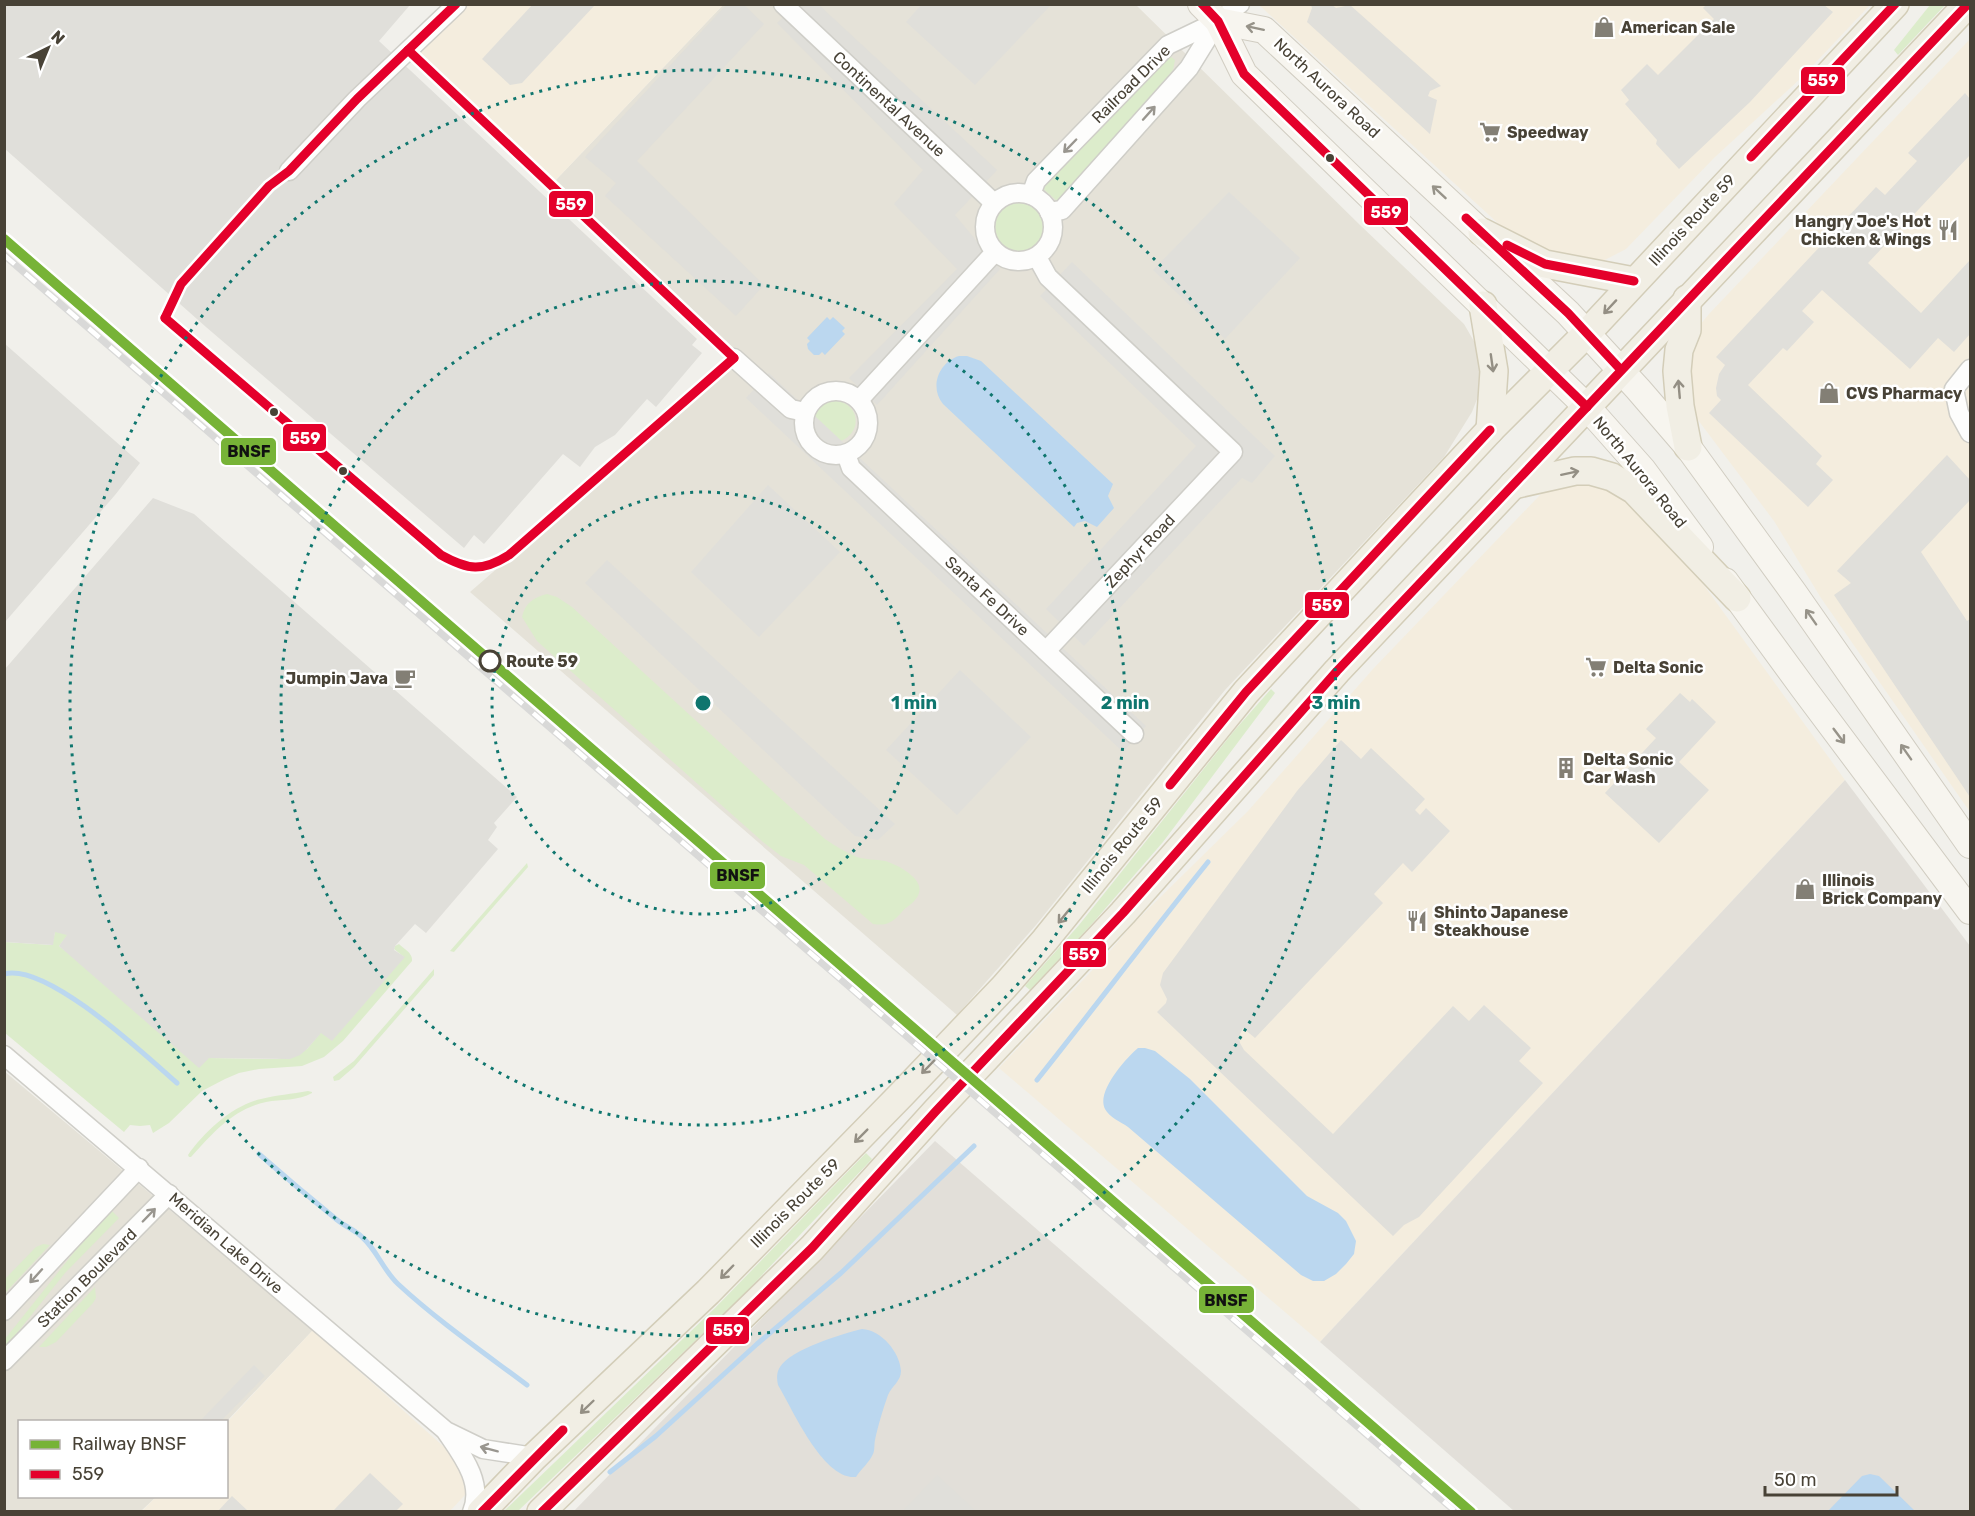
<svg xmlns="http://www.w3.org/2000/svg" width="1975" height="1516" font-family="Rubik,sans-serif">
<rect width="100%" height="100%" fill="#f1f0eb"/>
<!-- residential -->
<g fill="#e5e2d8">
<polygon points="723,5 1136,5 1360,225 1464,324 1475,343 1481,364 1479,394 1472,412 1444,457 1225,690 1036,925 957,1015 470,592 739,359 553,183"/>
<polygon points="4,1071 313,1330 226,1422 20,1422 20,1496 156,1497 141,1511 5,1511"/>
</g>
<!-- commercial -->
<g fill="#f4edde">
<polygon points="461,5 723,5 553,183 412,51"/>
<polygon points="1259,5 1870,5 1801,78 1714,158 1626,249 1599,263 1582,266 1512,236"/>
<polygon points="1970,39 1970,812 1821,598 1774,521 1692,412 1684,379 1699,326 1709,314"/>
<polygon points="1570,479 1590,480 1635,502 1682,555 1845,780 1320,1342 999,1068 1104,958 1132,925 1248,811 1373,669 1541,494"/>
<polygon points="313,1330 480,1479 450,1511 141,1512 156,1497 226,1496 227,1422"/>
</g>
<!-- industrial -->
<g fill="#e2dfd9">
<polygon points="1845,780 1970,946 1970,1511 1514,1511 1320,1342"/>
<polygon points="935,1141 1362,1511 573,1512"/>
</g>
<!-- green -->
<g fill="#dceccb">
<polygon points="1930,5 1945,5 1898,55 1894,50"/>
<polygon points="1171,57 1175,60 1173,70 1112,144 1057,201 1040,186 1167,58"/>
<circle cx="1021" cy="227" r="26"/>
<path d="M 830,400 C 862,400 865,437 834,443 L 812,419 C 816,409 820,404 830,400 Z"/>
<path d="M 547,594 L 557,597 L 572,607 L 825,839 C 835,846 845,852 857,857 C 866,860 876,859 885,861 C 896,864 924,878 919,893 C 916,903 906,906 901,913 C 892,923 886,926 873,924 L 804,865 L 781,856 L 763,842 L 537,641 L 522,617 C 525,603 534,597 547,594 Z"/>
<polygon points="1271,689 1275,693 1163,842 1091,925 1030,990 1025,986 1079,925 1234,731"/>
<polygon points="527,863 528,867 454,952 450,951"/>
<path d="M 55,932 L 62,932 L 68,935 L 59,946 L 209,1058 L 277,1059 L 307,1049 L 321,1032 L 404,957 L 394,949 L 395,946 L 399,944 C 404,949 413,953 412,961 L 343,1041 L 324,1057 L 302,1066 L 259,1069 L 239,1073 L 225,1079 L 202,1091 L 169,1123 L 153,1133 L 150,1125 L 140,1126 L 130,1125 L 124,1132 L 5,1033 L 4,942 L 52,945 Z"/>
<polygon points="434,969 434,975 354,1067 339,1080 334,1081 333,1077 354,1061"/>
<path d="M 308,1091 L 312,1092 L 312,1093 C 299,1101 281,1099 266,1102 C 233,1109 213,1133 191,1157 L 189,1157 L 188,1155 C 204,1132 233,1105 261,1099 C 276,1095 292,1094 308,1091 Z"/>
<polygon points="866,1153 872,1159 744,1294 518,1511 504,1511 715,1308"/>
<polygon points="112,1211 119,1218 65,1273 5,1348 5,1339 83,1241"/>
<polygon points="43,1244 50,1245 5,1293 5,1279 36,1247"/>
<polygon points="95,1287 96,1298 93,1303 56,1342 46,1347 39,1347"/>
</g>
<!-- parking -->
<g fill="#e0dfda">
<polygon points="533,4 595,5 522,83 510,85 482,59"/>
<polygon points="727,4 744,5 764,24 637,161 764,285 736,316 605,196 616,183 585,157"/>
<polygon points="922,4 1051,4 1051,5 975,85 906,22"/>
<polygon points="1707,4 1824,5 1833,12 1750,102 1679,169 1656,144 1657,140 1625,104 1629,100 1621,90 1647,64 1658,75 1714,19 1703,8"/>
<polygon points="5,5 410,5 379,41 697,339 692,345 702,353 656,407 647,399 615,435 595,447 580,467 563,454 484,544 474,535 464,548 206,327 5,149"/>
<polygon points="796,5 819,5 997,170 955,215 1000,269 877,405 849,378 957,269 894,204 923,170 777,23"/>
<polygon points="1311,5 1332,5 1336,8 1350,5 1441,86 1430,91 1428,96 1437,100 1430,134 1307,22 1312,8"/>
<polygon points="1965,93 1970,99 1970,155 1868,263 1921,313 1970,260 1970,334 1954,352 1938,338 1910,369 1822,290 1802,311 1814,322 1787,351 1783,348 1748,385 1822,456 1816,464 1833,480 1808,507 1709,413 1721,400 1717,396 1716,388 1719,374 1725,365 1716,357 1876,187 1885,195 1917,161 1908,153"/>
<polygon points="1229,192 1300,258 1225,339 1153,270"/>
<polygon points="1072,262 1275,456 1252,483 1242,478 1084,646 1046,609 1196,446 1040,296"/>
<polygon points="5,344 140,463 115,495 5,622"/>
<polygon points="769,373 1146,726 1123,752 746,398"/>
<polygon points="1947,455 1970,480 1970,500 1921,552 1967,621 1970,619 1970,797 1834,595 1851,583 1837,571"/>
<polygon points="768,485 840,552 759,637 691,572"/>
<polygon points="153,498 194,514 517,797 494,823 497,827 488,840 498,849 426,933 415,924 395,946 394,950 405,957 332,1041 321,1033 307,1049 300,1055 290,1059 209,1058 199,1068 59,946 67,935 55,932 53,945 5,942 5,669"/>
<polygon points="607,560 895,824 878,840 855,836 585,583"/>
<polygon points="960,670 1031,737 957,815 886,750"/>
<polygon points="1680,693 1690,702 1692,699 1716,722 1679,762 1709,790 1659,843 1605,793 1656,738 1646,729"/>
<polygon points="1341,740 1361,759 1371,748 1425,799 1415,810 1420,815 1426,808 1450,831 1412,872 1403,863 1374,894 1383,903 1255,1038 1243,1028 1239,1036 1240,1043 1244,1050 1333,1134 1453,1006 1469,1021 1484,1005 1531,1048 1519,1061 1543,1083 1419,1217 1404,1225 1393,1236 1157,1012 1166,1003 1167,999 1160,985 1163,973 1297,791"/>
<polygon points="254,1365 265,1376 221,1421 200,1421"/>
<polygon points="370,1473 403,1504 396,1511 333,1511"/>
<polygon points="937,1475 976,1511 903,1511"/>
<polygon points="232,1496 248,1511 218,1511"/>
</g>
<!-- water -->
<g fill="#bbd7ef">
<polygon points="827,317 830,320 833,317 845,328 842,331 845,334 825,355 822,352 819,355 814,355 808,349 807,344 810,341 807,338"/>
<path d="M 959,356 L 967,356 L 981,361 L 1113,484 L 1108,496 L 1114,508 L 1097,527 L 1085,521 L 1077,523 L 1074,527 L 943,404 C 929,387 939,362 959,356 Z"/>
<path d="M 1138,1048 L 1145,1048 L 1155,1051 L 1190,1079 L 1307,1196 L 1338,1213 L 1346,1221 L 1356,1241 L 1354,1254 L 1346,1264 L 1336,1274 L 1324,1281 L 1313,1281 L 1301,1275 L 1128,1127 C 1121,1122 1109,1117 1105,1109 C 1096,1092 1125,1059 1138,1048 Z"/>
<path d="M 862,1329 C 881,1330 900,1352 901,1371 C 901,1381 892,1386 888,1395 C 883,1409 878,1426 875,1440 C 874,1445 875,1450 873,1454 C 869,1463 861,1469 856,1477 C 823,1480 793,1410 778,1385 C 777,1379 776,1373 780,1367 C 791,1349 842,1334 862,1329 Z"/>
<polygon points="1870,1474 1879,1476 1915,1511 1828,1511 1862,1476"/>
</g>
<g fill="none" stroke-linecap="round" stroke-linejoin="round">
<!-- stream -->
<g stroke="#bbd7ef" stroke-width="5">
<path d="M 4,974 C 47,962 146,1056 177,1083"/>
<path d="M 1037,1080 C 1095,1007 1150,934 1208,862"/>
<path d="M 259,1154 C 284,1176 310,1198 336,1219 C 344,1226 355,1230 362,1237 C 377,1250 383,1270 398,1284 C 438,1321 483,1352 527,1385"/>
<polyline points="610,1472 656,1436 757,1344 841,1273 974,1146"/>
</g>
<defs>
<g id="street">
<polyline points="783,4 994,203"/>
<polyline points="289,171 357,99 457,4"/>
<circle cx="1019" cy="227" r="34"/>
<polyline points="1031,195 1036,181 1168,45 1218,21 1240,4"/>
<polyline points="1049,212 1062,210 1189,68 1218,21"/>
<polyline points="1037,257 1048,277 1233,452 1046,651"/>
<polyline points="734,358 791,409 805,412"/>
<polyline points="1970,369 1954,389 1959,413 1970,433"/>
<circle cx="836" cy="423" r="32"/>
<polyline points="859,400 995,252"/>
<polyline points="846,454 851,468 1134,734"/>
<polyline points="4,1055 446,1431 483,1449 534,1457"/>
<polyline points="4,1311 139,1168"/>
<polyline points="4,1361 169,1194"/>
<path d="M 447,1433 C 462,1455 484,1483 472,1512"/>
</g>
<g id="secondary">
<polyline points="1201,4 1218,21 1244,74 1587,407 1643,470 1700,547"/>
<polyline points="1218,21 1264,30 1568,313 1638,389 1688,447 1794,593 1970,845"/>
<polyline points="1725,581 1804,689 1970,911"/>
</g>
<g id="primary">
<polyline points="1482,232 1545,264 1634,281"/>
<polyline points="1687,299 1687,330 1679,350 1677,371 1680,406 1688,447"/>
<polyline points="1483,305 1494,371 1490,430"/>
<polyline points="1513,485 1575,471 1591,471 1612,477 1634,490 1737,598"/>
<polyline points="481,1512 534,1457 708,1292 902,1094 1004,987 1045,940 1246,692 1490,430 1587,333 1895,4"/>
<polyline points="541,1512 812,1248 936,1111 1123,913 1337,671 1968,4"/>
</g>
</defs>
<!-- street casing -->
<use href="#street" stroke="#cfcec8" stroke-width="21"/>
<!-- secondary casing -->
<use href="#secondary" stroke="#d1cdc2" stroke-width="28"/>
<!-- primary casing -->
<use href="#primary" stroke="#d3cdb8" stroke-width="30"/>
<!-- street -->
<use href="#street" stroke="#fdfdfc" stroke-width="18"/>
<!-- secondary -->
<use href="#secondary" stroke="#f7f5ef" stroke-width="26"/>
<!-- primary -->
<use href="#primary" stroke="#f1eee4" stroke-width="27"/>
<defs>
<polyline id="rail" points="4,255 1456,1512"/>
</defs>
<!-- rail casing -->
<use href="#rail" stroke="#d9d9d8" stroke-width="7"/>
<!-- rail -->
<use href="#rail" stroke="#fff" stroke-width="4.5" stroke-dasharray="14" stroke-linecap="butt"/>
<defs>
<g id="bus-1">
<polyline points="1202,4 1218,21 1244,74 1587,407"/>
<polyline points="408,50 734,358"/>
<polyline points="1751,157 1895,4"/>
<polyline points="1466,218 1568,313 1621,370"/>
<polyline points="1507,245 1545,264 1634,281"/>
<path d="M 165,318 L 441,555 C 468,570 482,572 509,555 L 734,358"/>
<polyline points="165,318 181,284 269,186 289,171 357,99 456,4"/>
<polyline points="1170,785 1246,692 1490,430"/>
<polyline points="482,1512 563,1430"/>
<polyline points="542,1512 812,1248 936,1111 1123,913 1337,671 1968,4"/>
</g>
</defs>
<!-- bus-1 casing -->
<use href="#bus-1" stroke="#fff" stroke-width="14"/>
<!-- bus-1 -->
<use href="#bus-1" stroke="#e4002b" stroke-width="9"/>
<defs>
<polyline id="rail-1" points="4,239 1471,1512"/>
</defs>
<!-- rail-1 casing -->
<use href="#rail-1" stroke="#fff" stroke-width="15"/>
<!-- rail-1 -->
<use href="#rail-1" stroke="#77b337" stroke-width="10"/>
</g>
<!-- one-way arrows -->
<defs><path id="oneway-shaft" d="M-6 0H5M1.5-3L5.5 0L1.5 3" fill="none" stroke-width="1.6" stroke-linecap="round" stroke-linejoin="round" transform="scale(1.5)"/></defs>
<g stroke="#979389">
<use href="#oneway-shaft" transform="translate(1255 28) rotate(-168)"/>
<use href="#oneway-shaft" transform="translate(1439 192) rotate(-137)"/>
<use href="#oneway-shaft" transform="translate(1811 617) rotate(-125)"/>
<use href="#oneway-shaft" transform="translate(1839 736) rotate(53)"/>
<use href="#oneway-shaft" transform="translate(1906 752) rotate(-125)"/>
</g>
<g stroke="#99968f">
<use href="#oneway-shaft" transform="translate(1149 113) rotate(-48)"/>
<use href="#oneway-shaft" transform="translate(1070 146) rotate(134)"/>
<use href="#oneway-shaft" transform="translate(149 1215) rotate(-46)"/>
<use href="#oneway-shaft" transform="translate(36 1276) rotate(132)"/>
<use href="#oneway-shaft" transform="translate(489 1449) rotate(-165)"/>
</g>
<g stroke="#948f84">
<use href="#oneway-shaft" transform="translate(1610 307) rotate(133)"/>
<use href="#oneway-shaft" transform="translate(1492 363) rotate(82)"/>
<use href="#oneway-shaft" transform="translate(1679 389) rotate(-95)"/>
<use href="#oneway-shaft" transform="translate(1570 473) rotate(-12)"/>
<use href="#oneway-shaft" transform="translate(1064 916) rotate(129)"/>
<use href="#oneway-shaft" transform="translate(928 1067) rotate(134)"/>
<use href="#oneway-shaft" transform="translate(861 1136) rotate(135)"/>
<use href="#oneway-shaft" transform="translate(727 1272) rotate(134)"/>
<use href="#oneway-shaft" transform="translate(587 1407) rotate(136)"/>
</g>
<!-- distance rings -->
<g fill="none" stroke="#0f766e" stroke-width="3" stroke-dasharray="3 6">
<circle cx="703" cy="703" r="211"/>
<circle cx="703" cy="703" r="422"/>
<circle cx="703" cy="703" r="633"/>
</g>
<!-- icons -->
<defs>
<symbol id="shop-bare" viewBox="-9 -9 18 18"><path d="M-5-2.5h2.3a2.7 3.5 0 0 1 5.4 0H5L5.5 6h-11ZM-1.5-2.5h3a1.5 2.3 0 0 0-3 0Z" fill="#837f75" stroke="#fff" stroke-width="2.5" paint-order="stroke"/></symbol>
<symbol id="supermarket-bare" viewBox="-9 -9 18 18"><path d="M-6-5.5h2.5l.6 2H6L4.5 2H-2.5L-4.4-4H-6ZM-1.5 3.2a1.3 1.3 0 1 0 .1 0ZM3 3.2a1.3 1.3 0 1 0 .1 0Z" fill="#837f75" stroke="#fff" stroke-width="2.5" paint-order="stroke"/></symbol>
<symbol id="restaurant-bare" viewBox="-9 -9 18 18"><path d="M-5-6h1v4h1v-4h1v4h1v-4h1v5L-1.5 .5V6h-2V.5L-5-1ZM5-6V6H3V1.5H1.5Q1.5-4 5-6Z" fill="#837f75" stroke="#fff" stroke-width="2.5" paint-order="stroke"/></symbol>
<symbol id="cafe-bare" viewBox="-9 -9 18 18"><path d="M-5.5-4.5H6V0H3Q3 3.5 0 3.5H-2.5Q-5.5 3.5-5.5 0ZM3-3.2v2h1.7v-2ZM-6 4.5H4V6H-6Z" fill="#837f75" stroke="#fff" stroke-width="2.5" paint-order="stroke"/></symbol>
<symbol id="building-bare" viewBox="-9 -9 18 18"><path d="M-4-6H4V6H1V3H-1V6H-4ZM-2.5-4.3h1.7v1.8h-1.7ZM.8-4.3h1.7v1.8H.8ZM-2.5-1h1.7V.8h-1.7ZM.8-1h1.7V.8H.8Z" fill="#837f75" stroke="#fff" stroke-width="2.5" paint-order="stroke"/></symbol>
</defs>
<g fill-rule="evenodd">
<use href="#shop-bare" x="1589" y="12" width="30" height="30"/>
<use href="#supermarket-bare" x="1475" y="117" width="30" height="30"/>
<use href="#restaurant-bare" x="1933" y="215" width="30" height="30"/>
<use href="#shop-bare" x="1814" y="378" width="30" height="30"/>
<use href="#supermarket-bare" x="1581" y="652" width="30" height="30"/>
<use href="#cafe-bare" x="390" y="663" width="30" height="30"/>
<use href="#building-bare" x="1551" y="753" width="30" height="30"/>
<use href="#shop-bare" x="1790" y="874" width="30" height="30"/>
<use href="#restaurant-bare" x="1402" y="906" width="30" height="30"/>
</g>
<!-- markers -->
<g fill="#484236" stroke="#fff" stroke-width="2">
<circle cx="1330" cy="158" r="5"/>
<circle cx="274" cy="412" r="5"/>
<circle cx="343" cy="471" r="5"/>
</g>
<circle fill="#fff" stroke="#484236" stroke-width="3" cx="490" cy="661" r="10"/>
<g text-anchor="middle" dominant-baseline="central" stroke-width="5" stroke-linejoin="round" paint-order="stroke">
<!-- poi labels -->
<g font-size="16" font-weight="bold" fill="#484236" stroke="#fff" text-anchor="start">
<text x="1621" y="27">American Sale</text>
<text x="1507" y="132">Speedway</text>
<text x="1931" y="221" text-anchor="end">Hangry Joe's Hot<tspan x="1931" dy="18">Chicken &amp; Wings</tspan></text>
<text x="1846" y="393">CVS Pharmacy</text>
<text x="1613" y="667">Delta Sonic</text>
<text x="388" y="678" text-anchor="end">Jumpin Java</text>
<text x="1583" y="759">Delta Sonic<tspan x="1583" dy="18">Car Wash</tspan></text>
<text x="1822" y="880">Illinois<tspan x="1822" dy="18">Brick Company</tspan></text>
<text x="1434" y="912">Shinto Japanese<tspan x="1434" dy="18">Steakhouse</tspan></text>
</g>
<!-- street labels -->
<g font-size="16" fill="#484236" stroke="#fff">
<text transform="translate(1131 84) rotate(-45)">Railroad Drive</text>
<text transform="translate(1327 88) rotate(43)">North Aurora Road</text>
<text transform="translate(889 104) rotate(43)">Continental Avenue</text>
<text transform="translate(1692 220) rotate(-47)">Illinois Route 59</text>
<text transform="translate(1640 472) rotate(51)">North Aurora Road</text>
<text transform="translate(1140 551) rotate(-47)">Zephyr Road</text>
<text transform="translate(987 596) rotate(43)">Santa Fe Drive</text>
<text transform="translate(1122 845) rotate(-51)">Illinois Route 59</text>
<text transform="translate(795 1203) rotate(-45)">Illinois Route 59</text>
<text transform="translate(226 1243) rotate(41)">Meridian Lake Drive</text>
<text transform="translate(87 1278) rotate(-45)">Station Boulevard</text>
</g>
<!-- stop labels -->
<g font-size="16" font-weight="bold" fill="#484236" stroke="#fff" text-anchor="start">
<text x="506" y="661">Route 59</text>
</g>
</g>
<circle cx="703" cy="703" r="9" fill="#0f766e" stroke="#fff" stroke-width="3"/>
<g font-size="18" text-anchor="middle" font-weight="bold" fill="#0f766e" stroke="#fff" stroke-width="5" stroke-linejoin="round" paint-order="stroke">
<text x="914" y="709">1 min</text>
<text x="1125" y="709">2 min</text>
<text x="1336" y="709">3 min</text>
</g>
<g stroke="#fff" stroke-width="2">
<rect x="1800" y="66" width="46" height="29" rx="6" fill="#e4002b"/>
<rect x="548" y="190" width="46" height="28" rx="6" fill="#e4002b"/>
<rect x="1363" y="197" width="46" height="29" rx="6" fill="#e4002b"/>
<rect x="282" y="423" width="45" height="29" rx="6" fill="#e4002b"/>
<rect x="220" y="437" width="57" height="29" rx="6" fill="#77b337"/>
<rect x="1304" y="591" width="46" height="28" rx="6" fill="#e4002b"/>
<rect x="709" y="861" width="57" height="29" rx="6" fill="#77b337"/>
<rect x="1062" y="940" width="45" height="28" rx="6" fill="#e4002b"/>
<rect x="1198" y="1285" width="57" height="29" rx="6" fill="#77b337"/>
<rect x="705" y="1316" width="45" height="29" rx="6" fill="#e4002b"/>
</g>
<g font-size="16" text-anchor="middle" font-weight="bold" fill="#fff">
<text x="1823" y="86">559</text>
<text x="571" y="210">559</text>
<text x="1386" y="218">559</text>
<text x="305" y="444">559</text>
<text x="1327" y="611">559</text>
<text x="1084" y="960">559</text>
<text x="728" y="1336">559</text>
</g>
<g font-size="16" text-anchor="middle" font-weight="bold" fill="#111">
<text x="249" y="457">BNSF</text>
<text x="738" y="881">BNSF</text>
<text x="1226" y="1306">BNSF</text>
</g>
<!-- border -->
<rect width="1975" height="1516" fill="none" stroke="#484236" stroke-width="12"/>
<!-- legend -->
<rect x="18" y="1420" width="210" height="78" fill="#ffffff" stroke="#b6b3af" stroke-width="1.5"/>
<rect x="30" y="1440" width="30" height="9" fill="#77b337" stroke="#b6b3af" stroke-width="1.5"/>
<text x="72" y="1450" font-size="18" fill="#484236">Railway BNSF</text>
<rect x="30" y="1470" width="30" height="9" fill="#e4002b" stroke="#b6b3af" stroke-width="1.5"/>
<text x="72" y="1480" font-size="18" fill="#484236">559</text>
<!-- north arrow -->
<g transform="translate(48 48) rotate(43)" stroke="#ffffff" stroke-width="4.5" paint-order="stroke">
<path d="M0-4.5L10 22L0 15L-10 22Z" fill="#484236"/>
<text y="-9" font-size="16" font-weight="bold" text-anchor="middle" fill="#484236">N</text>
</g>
<!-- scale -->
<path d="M1765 1486v9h132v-9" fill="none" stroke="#484236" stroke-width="3"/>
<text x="1774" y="1486" font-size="18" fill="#484236" stroke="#ffffff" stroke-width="4.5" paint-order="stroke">50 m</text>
</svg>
